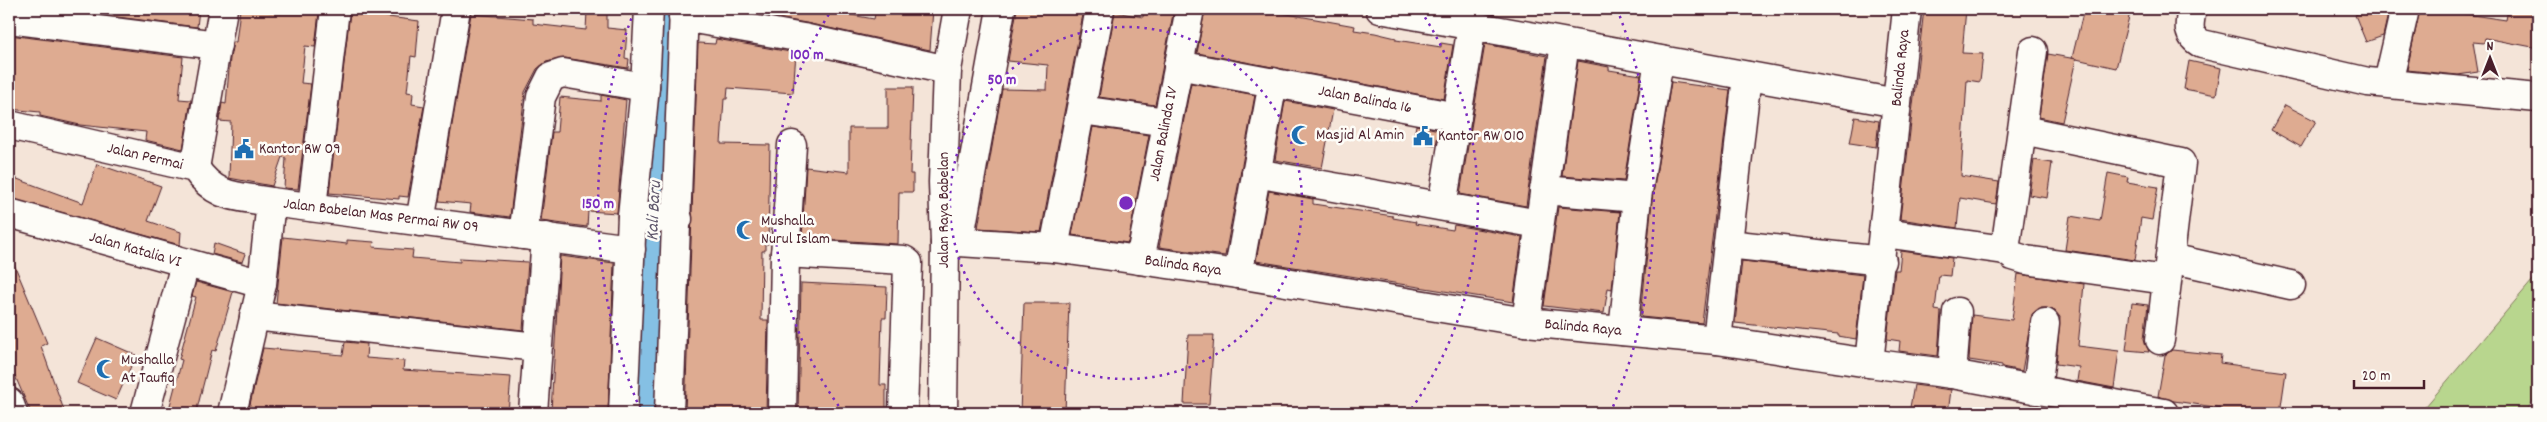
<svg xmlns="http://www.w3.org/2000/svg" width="2547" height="422" font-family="Dekko,sans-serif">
<rect width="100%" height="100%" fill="#f4e4d8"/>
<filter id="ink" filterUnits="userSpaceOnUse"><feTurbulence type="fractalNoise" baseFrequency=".02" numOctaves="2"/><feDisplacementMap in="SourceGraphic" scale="10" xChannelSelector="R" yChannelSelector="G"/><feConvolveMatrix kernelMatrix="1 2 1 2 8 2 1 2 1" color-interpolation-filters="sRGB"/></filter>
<g filter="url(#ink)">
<!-- green -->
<polygon fill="#b8d68e" stroke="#817a5c" points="2538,274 2538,393 2525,413 2420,413"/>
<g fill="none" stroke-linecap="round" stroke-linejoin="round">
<!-- river -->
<polyline stroke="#85c0e4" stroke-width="42" points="646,413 665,9"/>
</g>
<!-- building -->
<g fill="#deab91" stroke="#4a1f2b">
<polygon points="53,9 199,9 197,27"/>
<polygon points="240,9 282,13 282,9 288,9 319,12 315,47 305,46 301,83 311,84 298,189 284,188 286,158 282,157 272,186 229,178 231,122 219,121 222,103 226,104 230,58 233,42 236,42"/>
<polygon points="726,9 817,9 874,19 876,9 898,12 898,9 933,9 930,50 806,23"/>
<polygon points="1017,9 1084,9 1041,232 978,228 1002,89 1047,90 1048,65 1008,61"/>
<polygon points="1144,9 1174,9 1155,105 1099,97 1115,12 1143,17"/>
<polygon points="1205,9 1259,9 1355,26 1354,30 1375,33 1396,38 1396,40 1441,47 1441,43 1453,45 1444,99 1197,53"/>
<polygon points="1924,9 1966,9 1962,53 1983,54 1980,82 1967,80 1961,176 1999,182 1996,204 1960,198 1957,228 1900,219"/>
<polygon points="2084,9 2131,9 2116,68 2072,58"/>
<polygon points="2371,9 2386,9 2388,14 2383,36 2366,42 2355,15"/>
<polygon points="2420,9 2446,9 2445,11 2506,20 2508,9 2538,12 2538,48 2485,38 2484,43 2473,42 2478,72 2458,75 2407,70"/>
<polygon points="587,11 607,13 607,28 627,30 625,58 629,59 628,68 565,58 546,62 537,69 525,92 510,217 470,212 471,204 439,201 471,14 533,19 533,24 586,30"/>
<polygon points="350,12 419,21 416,57 411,56 407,92 413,93 412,104 424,106 408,197 399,196 399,199 329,193"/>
<polygon points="9,35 183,57 179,99 191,100 183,149 145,140 146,132 80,125 40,116 40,112 9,109 12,72 9,71"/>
<polygon points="716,39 796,53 793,93 728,88 727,99 724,99 721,144 770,145 768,244 765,244 765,251 762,251 761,320 768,320 766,413 685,413 698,43 715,44"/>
<polygon points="1485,44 1547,56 1526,206 1460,194"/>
<polygon points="2048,54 2076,59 2062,122 2039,117"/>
<polygon points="1578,61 1609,67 1609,70 1641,75 1624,181 1562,176"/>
<polygon points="2189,61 2221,68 2216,95 2184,89"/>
<polygon points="1671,82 1730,90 1702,323 1641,317 1652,200"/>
<polygon points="1191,83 1255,95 1225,256 1159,247"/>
<polygon points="888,87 913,87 910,174 913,174 913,192 899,192 898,244 802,238 806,167 849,172 849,128 888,128"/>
<polygon points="601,95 626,100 617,213 588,211 587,227 541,221 552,132 557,132 560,97 601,101"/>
<polygon points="1285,101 1333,110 1322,168 1275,160"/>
<polygon points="2285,105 2316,121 2301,147 2271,130"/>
<polygon points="1855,117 1879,121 1876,147 1850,143"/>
<polygon points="1416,125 1439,130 1436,145 1413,142"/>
<polygon points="1093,127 1149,135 1128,243 1072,235"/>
<polygon points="2034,160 2052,163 2047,198 2029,195"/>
<polygon points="97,164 161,186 148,221 181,232 180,245 9,198 9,176 83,203"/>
<polygon points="2108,173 2128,177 2127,182 2158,187 2152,220 2141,218 2135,260 2065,250 2070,216 2100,221"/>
<polygon points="1269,191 1313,199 1313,204 1393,216 1393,218 1416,222 1415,224 1453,230 1454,225 1522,237 1513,302 1256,261"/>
<polygon points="1558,207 1620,212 1612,289 1608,288 1604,313 1544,306"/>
<polygon points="283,237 347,244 347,240 374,242 373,247 413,250 412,258 460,262 460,258 528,262 523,330 276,303"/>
<polygon points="214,243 245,254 242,262 212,254"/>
<polygon points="1901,251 1952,258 1950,276 1939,275 1935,310 1941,311 1938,356 1899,351 1900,341 1887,339 1895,270 1899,270"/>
<polygon points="9,252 47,343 41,346 65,413 31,413 9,362"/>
<polygon points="560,256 614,263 608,413 551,411"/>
<polygon points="1742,261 1863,275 1856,339 1838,336 1838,334 1735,323"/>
<polygon points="2018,274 2084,284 2078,346 2119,351 2114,388 2077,381 2079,367 2056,364 2060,317 2055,311 2047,308 2039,308 2032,314 2022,371 2002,367 2002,365 1969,360 1972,315 2012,320"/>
<polygon points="196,282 233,292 216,351 212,350 196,413 168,413 182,360 179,359 196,297 192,296"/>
<polygon points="801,283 887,287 886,318 882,318 880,385 886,385 886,413 798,413"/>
<polygon points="1024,303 1069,303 1065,413 1020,413"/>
<polygon points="2132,303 2148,305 2144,339 2149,352 2126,350"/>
<polygon points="1188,335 1214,335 1209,404 1184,404"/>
<polygon points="97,338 136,355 116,400 77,383"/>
<polygon points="345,342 367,344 366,358 404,361 403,370 511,377 508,412 466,409 465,413 248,413 263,348 343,355"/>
<polygon points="2172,350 2221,355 2220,363 2286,372 2280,413 2220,413 2221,408 2174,401 2158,396 2165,355"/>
<polygon points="1914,385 1951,390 1948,413 1909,413"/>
</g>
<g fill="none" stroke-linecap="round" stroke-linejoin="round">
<defs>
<g id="minor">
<polyline points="1380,9 1897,103"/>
<path d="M 2192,9 C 2189,25 2186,35 2202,44 L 2368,82 L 2538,98"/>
<polyline points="683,17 803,38 947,70"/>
<polyline points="9,19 217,45"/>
<polyline points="1178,65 1457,117"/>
<polyline points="2388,83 2405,9"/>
<polyline points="1081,110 1167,122"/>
<path d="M 9,125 L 195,168 C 216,199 237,196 271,202 L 631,249"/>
<polyline points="2023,130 2181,163 2160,340"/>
<polyline points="195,168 223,9"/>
<polyline points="1256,173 1539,224"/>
<polyline points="1544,190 1637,198"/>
<polyline points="1442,206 1472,26"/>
<polyline points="312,207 335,9"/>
<polyline points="9,213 262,284"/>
<polyline points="632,216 678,219"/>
<polyline points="420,222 456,9"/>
<polyline points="1884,233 2005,250 2013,256 2026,260 2166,280"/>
<polyline points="523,235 541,97 551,77 563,73 645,87"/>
<polyline points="959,242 1001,9"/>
<polyline points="945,243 959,242 1054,248 1238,274 1526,322 1717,340 1869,363 1907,9"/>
<polyline points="1728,244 1882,261"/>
<polyline points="1054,248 1100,9"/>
<polyline points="2005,250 2033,51"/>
<polyline points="785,253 904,260 908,263 903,413"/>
<polyline points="2170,258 2291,285"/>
<polyline points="1140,260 1190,9"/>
<polyline points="1238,274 1273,82"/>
<polyline points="254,316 537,347"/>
<polyline points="1526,322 1565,43"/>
<polyline points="1623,331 1637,198 1659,60"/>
<polyline points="1717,340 1747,76"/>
<polyline points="1869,363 1952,374 2164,413"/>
<polyline points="1952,374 1957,312"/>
<polyline points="2037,390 2045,323"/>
<polyline points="9,402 13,413"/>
<polyline points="145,413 185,264"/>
<polyline points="232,413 262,284 271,202"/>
<polyline points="533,413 546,237"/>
<polyline points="623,413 632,216 645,87 649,9"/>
<polyline points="669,413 684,9"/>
<polyline points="782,413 785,256 792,145"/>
</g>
<polyline id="major" points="943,413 945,243 943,182 947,70 958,9"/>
</defs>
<!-- minor casing -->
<use href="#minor" stroke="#4a1f2b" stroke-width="31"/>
<!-- major casing -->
<use href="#major" stroke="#4a1f2b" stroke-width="31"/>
<!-- minor -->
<use href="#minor" stroke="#fdfcf7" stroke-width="28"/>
<!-- major -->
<use href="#major" stroke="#fdfcf7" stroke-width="28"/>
</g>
</g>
<!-- distance rings -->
<g fill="none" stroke="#7b2cbf" stroke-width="2.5" stroke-dasharray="2.5 5">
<circle cx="1126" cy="203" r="176"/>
<path d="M843 412A352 352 0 0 1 831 11M1421 11A352 352 0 0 1 1409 412"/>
<path d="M640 409A528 528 0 0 1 635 9M1617 9A528 528 0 0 1 1612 409"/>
</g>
<!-- icons -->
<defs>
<symbol id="mosque-bare" viewBox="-9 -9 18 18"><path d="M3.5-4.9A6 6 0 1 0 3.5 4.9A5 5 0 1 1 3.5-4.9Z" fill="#1f6fb2" stroke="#fdfcf7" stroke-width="2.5" paint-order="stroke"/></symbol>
<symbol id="civic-bare" viewBox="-9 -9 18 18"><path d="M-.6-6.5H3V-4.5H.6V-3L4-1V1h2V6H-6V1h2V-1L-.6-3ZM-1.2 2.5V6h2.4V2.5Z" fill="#1f6fb2" stroke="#fdfcf7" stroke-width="2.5" paint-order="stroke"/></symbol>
</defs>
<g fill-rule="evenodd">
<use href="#mosque-bare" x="1287" y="121" width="28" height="28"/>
<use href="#civic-bare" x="1409" y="122" width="28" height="28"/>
<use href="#civic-bare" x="230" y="135" width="28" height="28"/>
<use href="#mosque-bare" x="732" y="216" width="28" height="28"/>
<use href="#mosque-bare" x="92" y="355" width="28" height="28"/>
</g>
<g text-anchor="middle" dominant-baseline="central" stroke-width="5" stroke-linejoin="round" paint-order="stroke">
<!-- street labels -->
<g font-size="16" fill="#4a1f2b" stroke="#fdfcf7">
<text transform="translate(1901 68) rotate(-84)">Balinda Raya</text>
<text transform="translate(1365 100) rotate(11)">Jalan Balinda 16</text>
<text transform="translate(1164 134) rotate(-79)">Jalan Balinda IV</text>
<text transform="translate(145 157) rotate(13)">Jalan Permai</text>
<text transform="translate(944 210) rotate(-90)">Jalan Raya Babelan</text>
<text transform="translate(381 216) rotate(7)">Jalan Babelan Mas Permai RW 09</text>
<text transform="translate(135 250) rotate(16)">Jalan Katalia VI</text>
<text transform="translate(1183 266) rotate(8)">Balinda Raya</text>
<text transform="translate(1583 328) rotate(5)">Balinda Raya</text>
</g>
<!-- poi labels -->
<g font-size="16" fill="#4a1f2b" stroke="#fdfcf7" text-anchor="start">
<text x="1316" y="135">Masjid Al Amin</text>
<text x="1438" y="136">Kantor RW 010</text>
<text x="259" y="149">Kantor RW 09</text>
<text x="761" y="221">Mushalla<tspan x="761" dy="18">Nurul Islam</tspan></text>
<text x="121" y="360">Mushalla<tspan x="121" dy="18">At Taufiq</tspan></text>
</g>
<!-- water labels -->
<g font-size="18" font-style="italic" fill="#5f576c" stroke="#fdfcf7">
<text transform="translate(655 211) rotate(-87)">Kali Baru</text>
</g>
</g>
<circle cx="1126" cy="203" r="8" fill="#7b2cbf" stroke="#fdfcf7" stroke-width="2.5"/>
<g font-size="15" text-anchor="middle" font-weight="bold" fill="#7b2cbf" stroke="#fdfcf7" stroke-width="5" stroke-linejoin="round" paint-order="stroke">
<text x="807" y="59">100 m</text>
<text x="1002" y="84">50 m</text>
<text x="598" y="208">150 m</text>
</g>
<!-- margin -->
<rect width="2547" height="422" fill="none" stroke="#fdfcf7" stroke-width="30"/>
<rect x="15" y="15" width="2517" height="392" fill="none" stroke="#4a1f2b" stroke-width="2" filter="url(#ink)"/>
<!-- north arrow -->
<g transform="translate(2490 58)" stroke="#fdfcf7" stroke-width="4" paint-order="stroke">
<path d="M0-4L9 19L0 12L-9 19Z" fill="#4a1f2b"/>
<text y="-8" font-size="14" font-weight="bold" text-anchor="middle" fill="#4a1f2b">N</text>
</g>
<!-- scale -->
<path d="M2354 380v8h70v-8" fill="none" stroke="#4a1f2b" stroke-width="2.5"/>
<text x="2362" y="380" font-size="15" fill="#4a1f2b" stroke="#fdfcf7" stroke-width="4" paint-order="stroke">20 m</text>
</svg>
